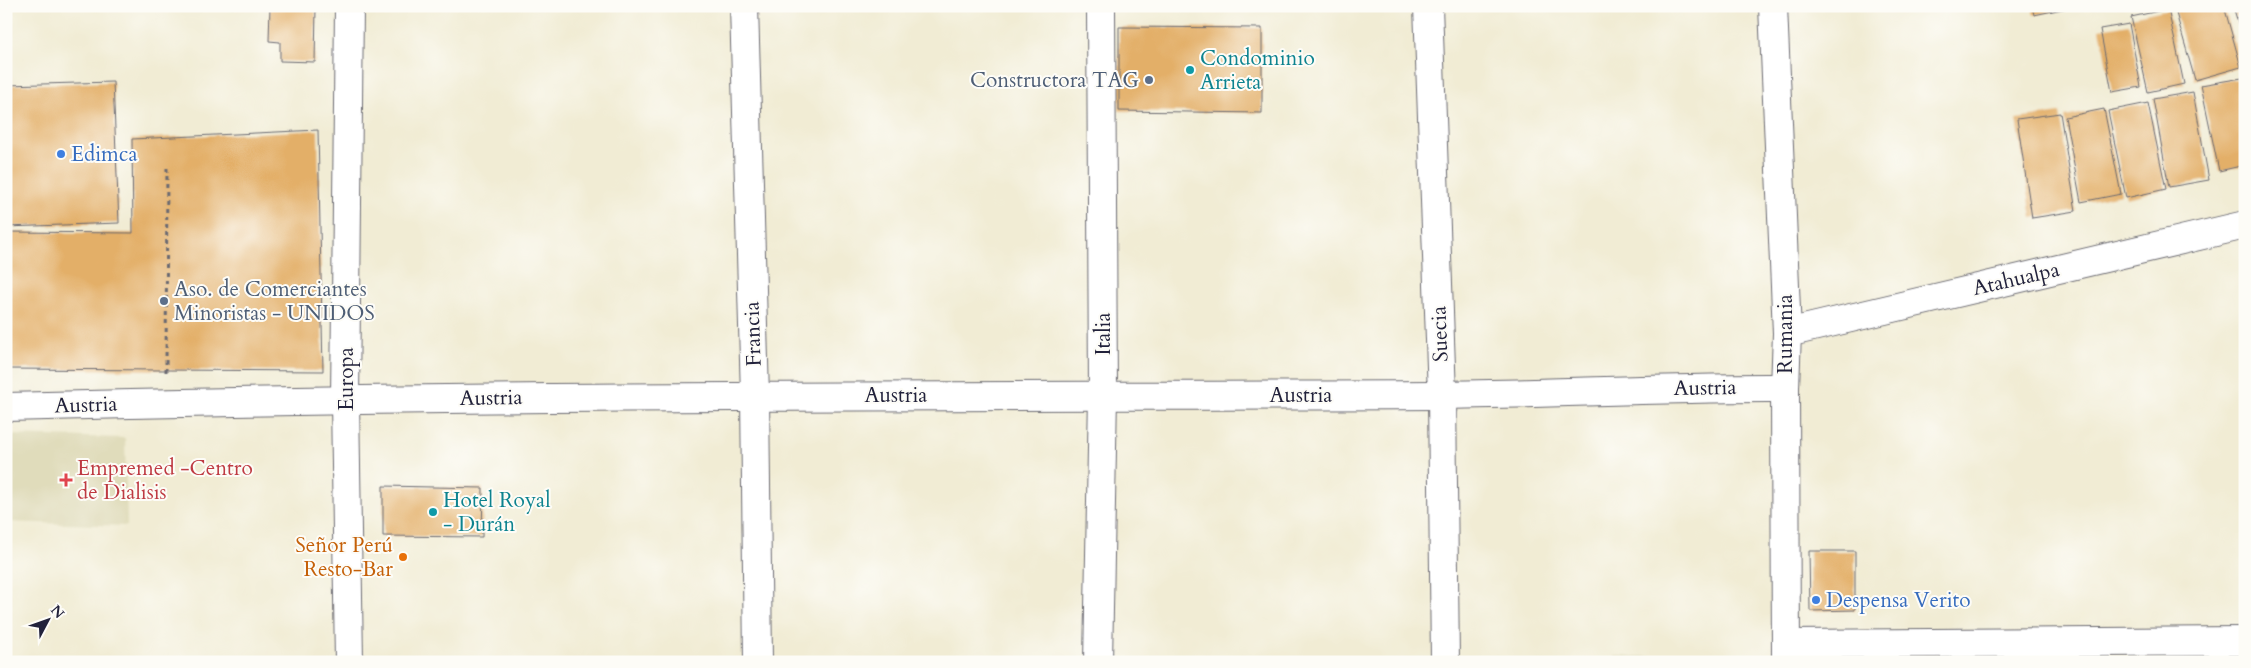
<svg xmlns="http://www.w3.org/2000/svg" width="2251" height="668" font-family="Cardo,serif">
<rect width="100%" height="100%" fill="#fdfcf7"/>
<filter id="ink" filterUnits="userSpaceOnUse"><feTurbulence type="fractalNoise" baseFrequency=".02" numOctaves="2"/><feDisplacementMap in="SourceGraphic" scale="10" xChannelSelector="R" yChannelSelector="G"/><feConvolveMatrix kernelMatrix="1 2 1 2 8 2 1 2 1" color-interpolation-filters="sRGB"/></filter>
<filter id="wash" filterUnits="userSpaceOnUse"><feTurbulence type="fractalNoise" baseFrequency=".0096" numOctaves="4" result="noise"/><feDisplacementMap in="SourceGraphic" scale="20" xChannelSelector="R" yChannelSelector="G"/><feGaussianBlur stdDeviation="1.12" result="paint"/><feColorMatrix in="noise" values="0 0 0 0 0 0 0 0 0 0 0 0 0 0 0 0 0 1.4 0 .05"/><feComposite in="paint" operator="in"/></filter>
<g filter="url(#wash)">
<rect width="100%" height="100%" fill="#f1ecd4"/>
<!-- built -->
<g fill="#e0dcbb">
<polygon points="6,435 125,438 127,526 6,522"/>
<polygon points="1615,656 1696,657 1696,662 1615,662"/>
</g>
<g id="blocks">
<!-- building -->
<g fill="#e3af67">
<polygon points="270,6 316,7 315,62 280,61 280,42 269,41"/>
<polygon points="2032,6 2072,6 2072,7 2034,15"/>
<polygon points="2174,6 2224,6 2241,67 2195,80"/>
<polygon points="2233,6 2245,6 2245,43 2244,44"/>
<polygon points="2168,9 2184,84 2148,92 2131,17"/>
<polygon points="2129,24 2141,87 2112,92 2100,29"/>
<polygon points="1119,27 1262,28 1262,113 1119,111"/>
<polygon points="2242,78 2245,93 2245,165 2219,171 2201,85"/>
<polygon points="113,82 119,223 6,227 6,85"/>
<polygon points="2193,92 2209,180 2169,187 2153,99"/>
<polygon points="2148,103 2166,189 2126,198 2108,111"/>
<polygon points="2104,109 2121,194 2081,202 2065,117"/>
<polygon points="2060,113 2076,211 2032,218 2017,119"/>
<polygon points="318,130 323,371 6,369 6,232 133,233 132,139"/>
<polygon points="383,486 483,488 482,537 383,536"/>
<polygon points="1809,551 1855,551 1855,610 1810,611"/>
<polygon points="1701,658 1753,660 1753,662 1701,662"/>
</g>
</g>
</g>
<g filter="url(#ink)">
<use href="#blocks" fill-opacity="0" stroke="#6a6971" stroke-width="1"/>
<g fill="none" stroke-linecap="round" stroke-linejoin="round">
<defs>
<g id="minor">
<polyline points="349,6 345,400 349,662"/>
<polyline points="744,6 755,396 758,662"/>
<polyline points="1428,6 1442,395 1445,662"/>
<polyline points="1773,6 1787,333 1785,388 1786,662"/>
<polyline points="1787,333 2245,225"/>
<path d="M 6,407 C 483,394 960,397 1436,395 C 1553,394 1669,387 1785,388"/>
<polyline points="1786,644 2245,641"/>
<polyline points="1098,662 1103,395 1101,6"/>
</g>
</defs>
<!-- minor casing -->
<use href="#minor" stroke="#6a6971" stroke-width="30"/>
<!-- path -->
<polyline stroke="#6a6971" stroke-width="3" stroke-dasharray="4 4" stroke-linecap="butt" points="166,372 167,164"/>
<!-- minor -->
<use href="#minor" stroke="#fff" stroke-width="28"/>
</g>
</g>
<!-- markers -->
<g fill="#0f9aa8" stroke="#fdfcf7" stroke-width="2">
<circle cx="1190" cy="70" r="5"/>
<circle cx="433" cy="512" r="5"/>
</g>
<g fill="#5c6f8a" stroke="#fdfcf7" stroke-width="2">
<circle cx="1149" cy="80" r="5"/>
<circle cx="164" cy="301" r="5"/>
</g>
<g fill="#3f7fe0" stroke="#fdfcf7" stroke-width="2">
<circle cx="61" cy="154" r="5"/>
<circle cx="1816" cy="600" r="5"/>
</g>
<path fill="#e0444e" stroke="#fdfcf7" stroke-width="2" d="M63.5 472.5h5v5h5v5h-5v5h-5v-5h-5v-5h5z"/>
<circle fill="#e8710a" stroke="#fdfcf7" stroke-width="2" cx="403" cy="557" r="5"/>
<g text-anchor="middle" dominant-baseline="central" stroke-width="4" stroke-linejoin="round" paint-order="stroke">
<!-- culture labels -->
<g font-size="21" fill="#0d838f" stroke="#fdfcf7" text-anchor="start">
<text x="1200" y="58">Condominio<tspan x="1200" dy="24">Arrieta</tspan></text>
<text x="443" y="500">Hotel Royal<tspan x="443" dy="24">- Durán</tspan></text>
</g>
<!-- service labels -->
<g font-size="21" fill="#4e5e75" stroke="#fdfcf7" text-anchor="end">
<text x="1139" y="80">Constructora TAG</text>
<text x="174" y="289" text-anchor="start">Aso. de Comerciantes<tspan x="174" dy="24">Minoristas - UNIDOS</tspan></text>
</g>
<!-- shop labels -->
<g font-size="21" fill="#366cbe" stroke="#fdfcf7" text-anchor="start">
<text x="71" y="154">Edimca</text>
<text x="1826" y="600">Despensa Verito</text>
</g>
<!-- street labels -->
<g font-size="21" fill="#22223b" stroke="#fdfcf7">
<text transform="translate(2016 279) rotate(-13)">Atahualpa</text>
<text transform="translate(753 334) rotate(-92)">Francia</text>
<text transform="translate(1103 334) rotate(-90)">Italia</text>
<text transform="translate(1440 334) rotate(-92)">Suecia</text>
<text transform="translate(1785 334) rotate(-90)">Rumania</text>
<text transform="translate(346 379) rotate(-90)">Europa</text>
<text transform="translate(1705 388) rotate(-1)">Austria</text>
<text x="896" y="395">Austria</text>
<text x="1301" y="395">Austria</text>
<text transform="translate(491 398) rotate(-1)">Austria</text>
<text transform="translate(86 405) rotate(-2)">Austria</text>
</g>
<!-- health labels -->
<g font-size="21" fill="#be3a42" stroke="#fdfcf7" text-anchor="start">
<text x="77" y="468">Empremed -Centro<tspan x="77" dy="24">de Dialisis</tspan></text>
</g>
<!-- food labels -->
<g font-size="21" fill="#c56008" stroke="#fdfcf7" text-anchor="end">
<text x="393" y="545">Señor Perú<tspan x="393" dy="24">Resto-Bar</tspan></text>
</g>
</g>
<!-- margin -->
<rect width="2251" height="668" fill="none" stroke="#fdfcf7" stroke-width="25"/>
<!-- north arrow -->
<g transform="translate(48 620) rotate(49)" stroke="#fdfcf7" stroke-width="4" paint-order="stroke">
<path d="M0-4L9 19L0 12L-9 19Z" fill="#22223b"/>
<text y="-8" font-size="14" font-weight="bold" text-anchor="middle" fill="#22223b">N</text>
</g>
</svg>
